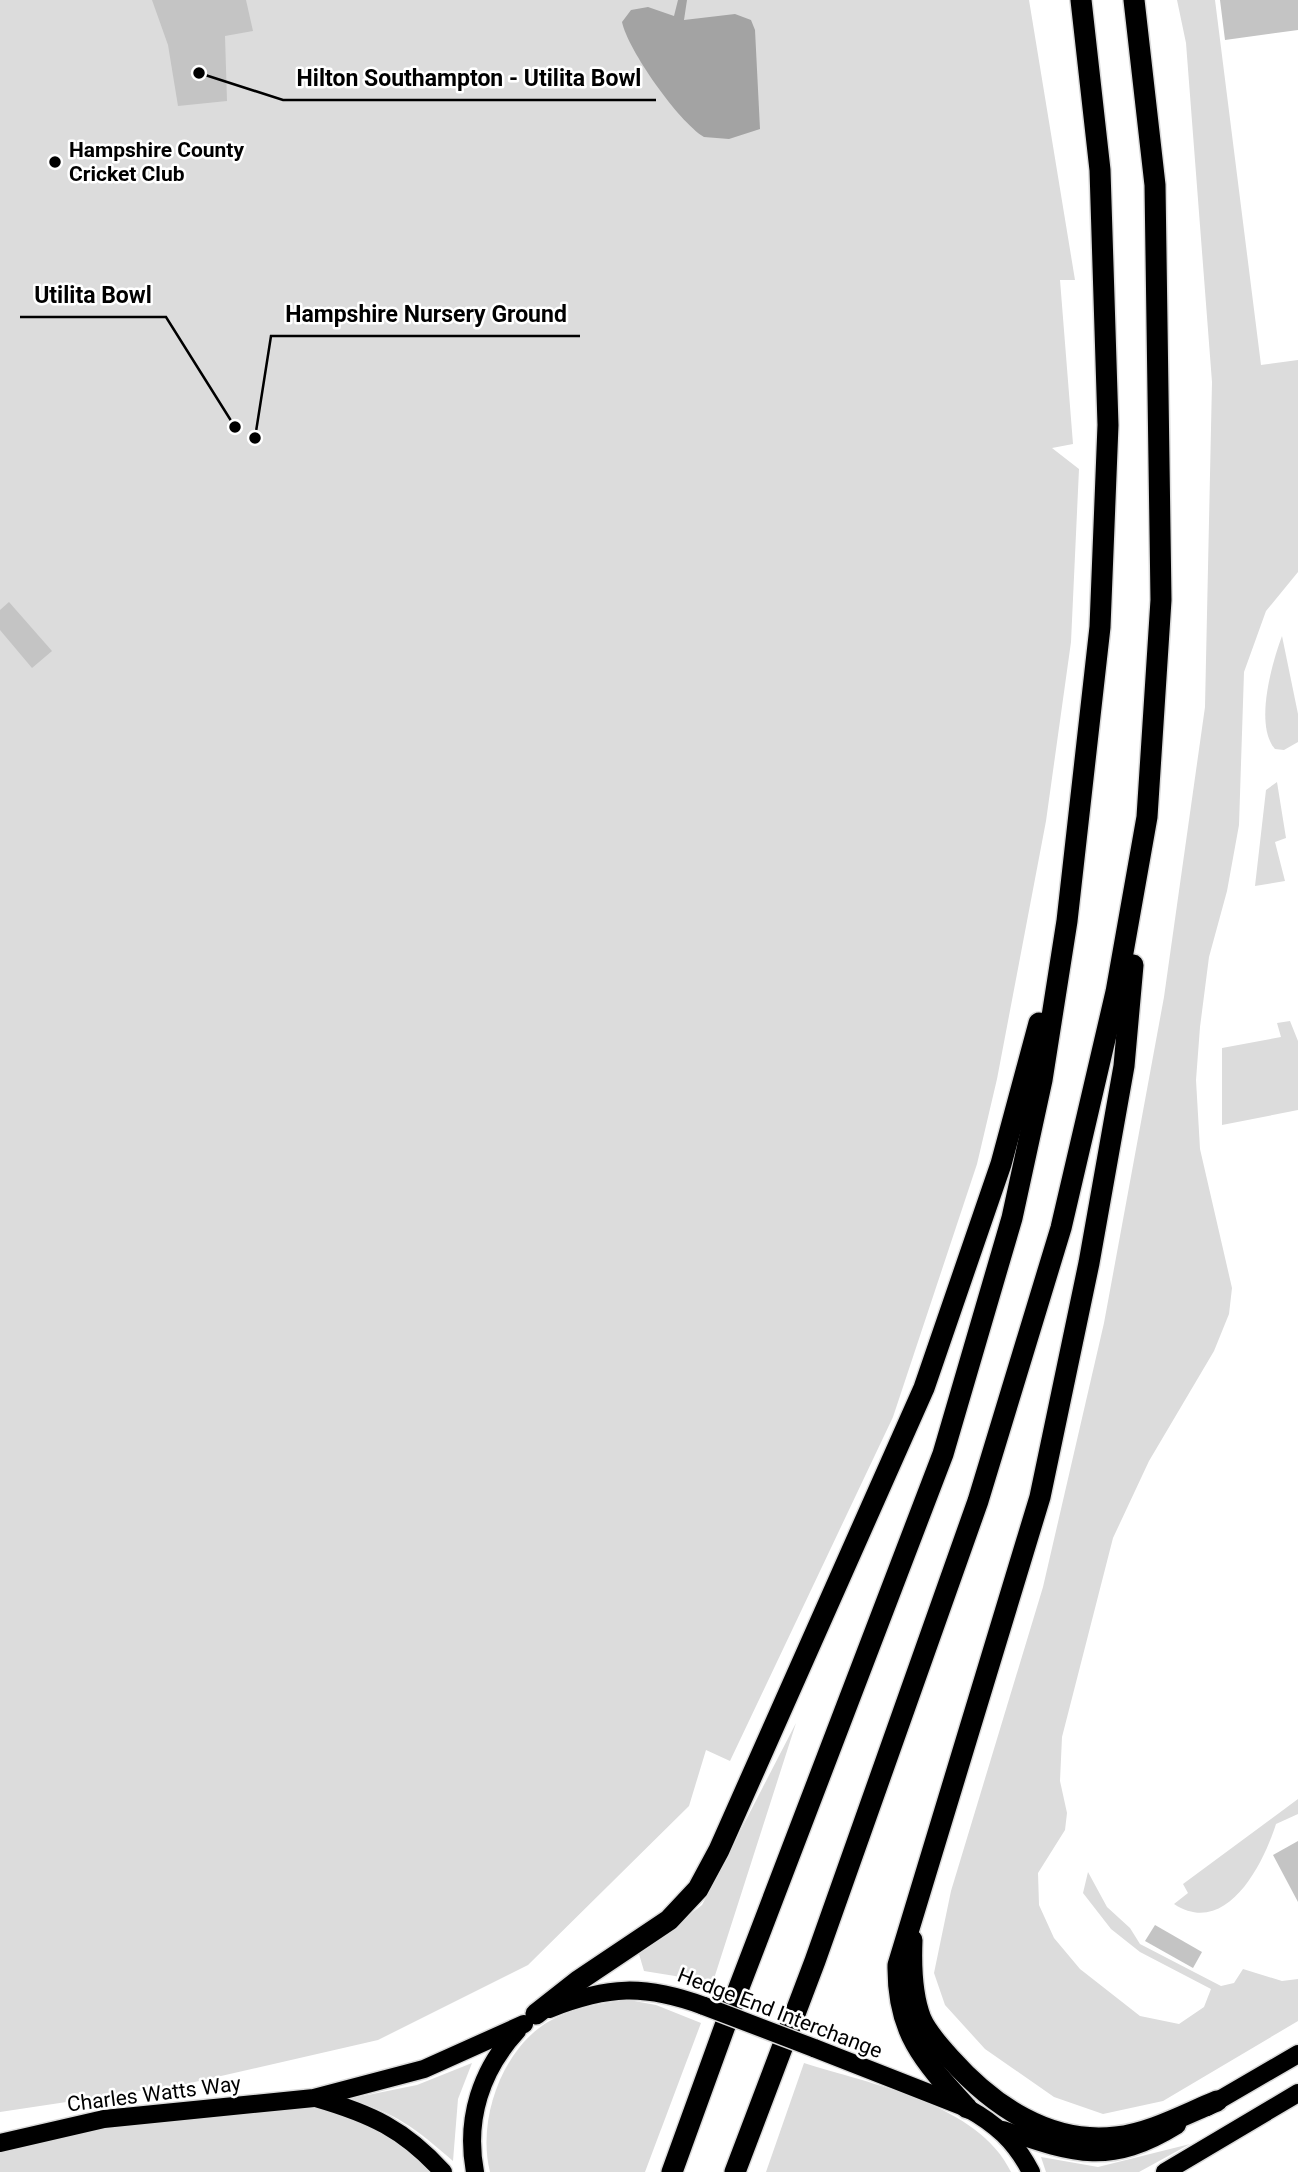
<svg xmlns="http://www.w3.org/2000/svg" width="1298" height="2172" font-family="Roboto,sans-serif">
<rect width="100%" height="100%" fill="#fff"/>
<!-- green -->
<g fill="#dcdcdc">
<polygon points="0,0 1029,0 1075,280 1060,280 1073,444 1052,448 1079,469 1071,642 1046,821 997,1079 977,1164 893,1417 730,1761 706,1750 689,1806 528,1965 378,2040 186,2084 0,2112"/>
<polygon points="1177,0 1215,0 1261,365 1298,360 1298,572 1266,611 1244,672 1239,825 1227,891 1209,957 1200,1027 1196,1080 1200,1149 1232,1288 1229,1314 1214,1351 1149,1461 1113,1538 1062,1737 1060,1781 1067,1813 1065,1830 1038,1873 1039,1905 1054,1938 1080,1969 1140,2016 1179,2024 1204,2007 1211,1989 1140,1952 1111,1929 1083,1893 1088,1872 1107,1907 1130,1928 1140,1944 1221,1986 1234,1983 1243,1969 1282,1981 1298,1979 1298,2021 1163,2101 1103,2114 1054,2097 985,2049 945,2005 934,1973 951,1891 1043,1587 1104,1323 1164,997 1205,707 1212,382 1186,43"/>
<path d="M 1282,636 L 1298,714 L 1298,742 L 1284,750 L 1275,749 C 1254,725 1272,663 1282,636 Z"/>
<polygon points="1277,782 1286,838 1275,842 1285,881 1255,886 1266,790"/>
<polygon points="1290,1021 1298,1041 1298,1110 1222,1125 1222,1048 1281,1037 1277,1023"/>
<polygon points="796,1723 711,1988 675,1976 644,1971 639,1954 702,1905"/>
<path d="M 1298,1799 L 1298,1814 L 1276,1824 C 1263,1865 1226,1938 1174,1904 L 1188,1893 L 1183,1884 Z"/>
<path d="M 629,2000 L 656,2005 L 701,2023 L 645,2172 L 490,2172 C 477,2121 501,2052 546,2023 C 572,2008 600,2003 629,2000 Z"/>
<path d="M 472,2063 L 458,2099 L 453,2161 C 415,2128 396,2113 348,2099 L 417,2085 Z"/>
<path d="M 804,2063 C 870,2084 979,2104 1011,2172 L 766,2172 Z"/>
<polygon points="314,2098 396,2128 431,2172 0,2172 0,2143 104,2119"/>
<polygon points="1190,2144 1139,2172 1046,2172 1041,2157 1098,2167"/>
</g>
<!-- water -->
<path fill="#a3a3a3" d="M 678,0 L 687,0 L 684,20 L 735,14 L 751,20 L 755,30 L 760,129 L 729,139 L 704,137 C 678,121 628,50 622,22 L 631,10 L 648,7 L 674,16 Z"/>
<!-- building -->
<g fill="#c4c4c4">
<polygon points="152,0 246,0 253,31 225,36 227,101 178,106 168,45"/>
<polygon points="1220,0 1298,0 1298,30 1225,40"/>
<polygon points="9,602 52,651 32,668 0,630 0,610"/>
<polygon points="1298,1841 1298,1902 1273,1855"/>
<polygon points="1155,1925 1202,1952 1193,1968 1145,1941"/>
</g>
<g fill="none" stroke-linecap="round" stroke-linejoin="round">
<defs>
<g id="primary">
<path d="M 549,2009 C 608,1986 644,1984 704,2006"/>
<path d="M 814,2048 L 967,2108 C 996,2124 1015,2141 1031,2172"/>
<path d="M 316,2098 C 371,2114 404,2129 443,2172"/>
<polyline points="1207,2107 1298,2054"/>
<path d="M 1003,2130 C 1074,2154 1109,2167 1177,2125"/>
<polyline points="0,2143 104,2119 314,2098 424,2069 524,2024"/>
<path d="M 475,2172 C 465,2119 481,2070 517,2031"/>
<polyline points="1165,2172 1298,2093"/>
</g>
<g id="highway">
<path d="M 912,1940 C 911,1964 912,1996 921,2019 C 927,2033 940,2047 950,2058 C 992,2105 1049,2145 1116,2137 C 1151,2133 1185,2114 1217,2101"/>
<polyline points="536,2014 578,1981 669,1920 698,1889 719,1850 924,1388 1001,1164 1039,1023"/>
<path d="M 967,2108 C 923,2060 897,2032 898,1965 L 1040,1497 L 1089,1263 L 1124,1066 L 1133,965"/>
<polyline points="672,2172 738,1990 943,1454 1012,1218 1042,1080 1067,921 1100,627 1108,425 1100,170 1081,0"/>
<polyline points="735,2172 815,1961 978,1501 1061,1228 1116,992 1147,817 1161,600 1155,185 1134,0"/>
</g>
</defs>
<!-- primary casing -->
<use href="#primary" stroke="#dbdbdb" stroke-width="21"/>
<!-- highway casing -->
<use href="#highway" stroke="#dbdbdb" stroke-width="24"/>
<!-- primary -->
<use href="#primary" stroke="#000" stroke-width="18"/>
<!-- highway -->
<use href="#highway" stroke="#000" stroke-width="21"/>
<defs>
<polyline id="primary-bridge" points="704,2006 814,2048"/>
</defs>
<!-- primary-bridge casing -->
<use href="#primary-bridge" stroke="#dbdbdb" stroke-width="21" stroke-linecap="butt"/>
<!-- primary-bridge -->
<use href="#primary-bridge" stroke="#000" stroke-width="18"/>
</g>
<!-- markers -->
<circle fill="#000" stroke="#fff" stroke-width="2.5" cx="55" cy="162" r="7"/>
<g text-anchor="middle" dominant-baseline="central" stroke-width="5" stroke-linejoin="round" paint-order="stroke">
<!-- poi labels -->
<g font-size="21" font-weight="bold" fill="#000" stroke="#fff" text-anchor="start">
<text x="69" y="150">Hampshire County<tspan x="69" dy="24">Cricket Club</tspan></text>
</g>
<!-- street labels -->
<g font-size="21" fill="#000" stroke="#fff">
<text transform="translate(780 2013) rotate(21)">Hedge End Interchange</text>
<text transform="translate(154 2094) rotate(-7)">Charles Watts Way</text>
</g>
</g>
<!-- callouts -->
<path fill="none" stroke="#000" stroke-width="2.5" d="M199 73L283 100H656M235 427L166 317H20M255 438L271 336H580"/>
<g fill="#000" stroke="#fff" stroke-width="2.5">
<circle cx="199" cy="73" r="7"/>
<circle cx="235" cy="427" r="7"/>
<circle cx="255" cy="438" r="7"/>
</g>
<g font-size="23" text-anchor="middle" font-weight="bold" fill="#000" stroke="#fff" stroke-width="5" stroke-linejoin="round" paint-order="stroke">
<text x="469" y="86">Hilton Southampton - Utilita Bowl</text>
<text x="93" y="303">Utilita Bowl</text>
<text x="426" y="322">Hampshire Nursery Ground</text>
</g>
</svg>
